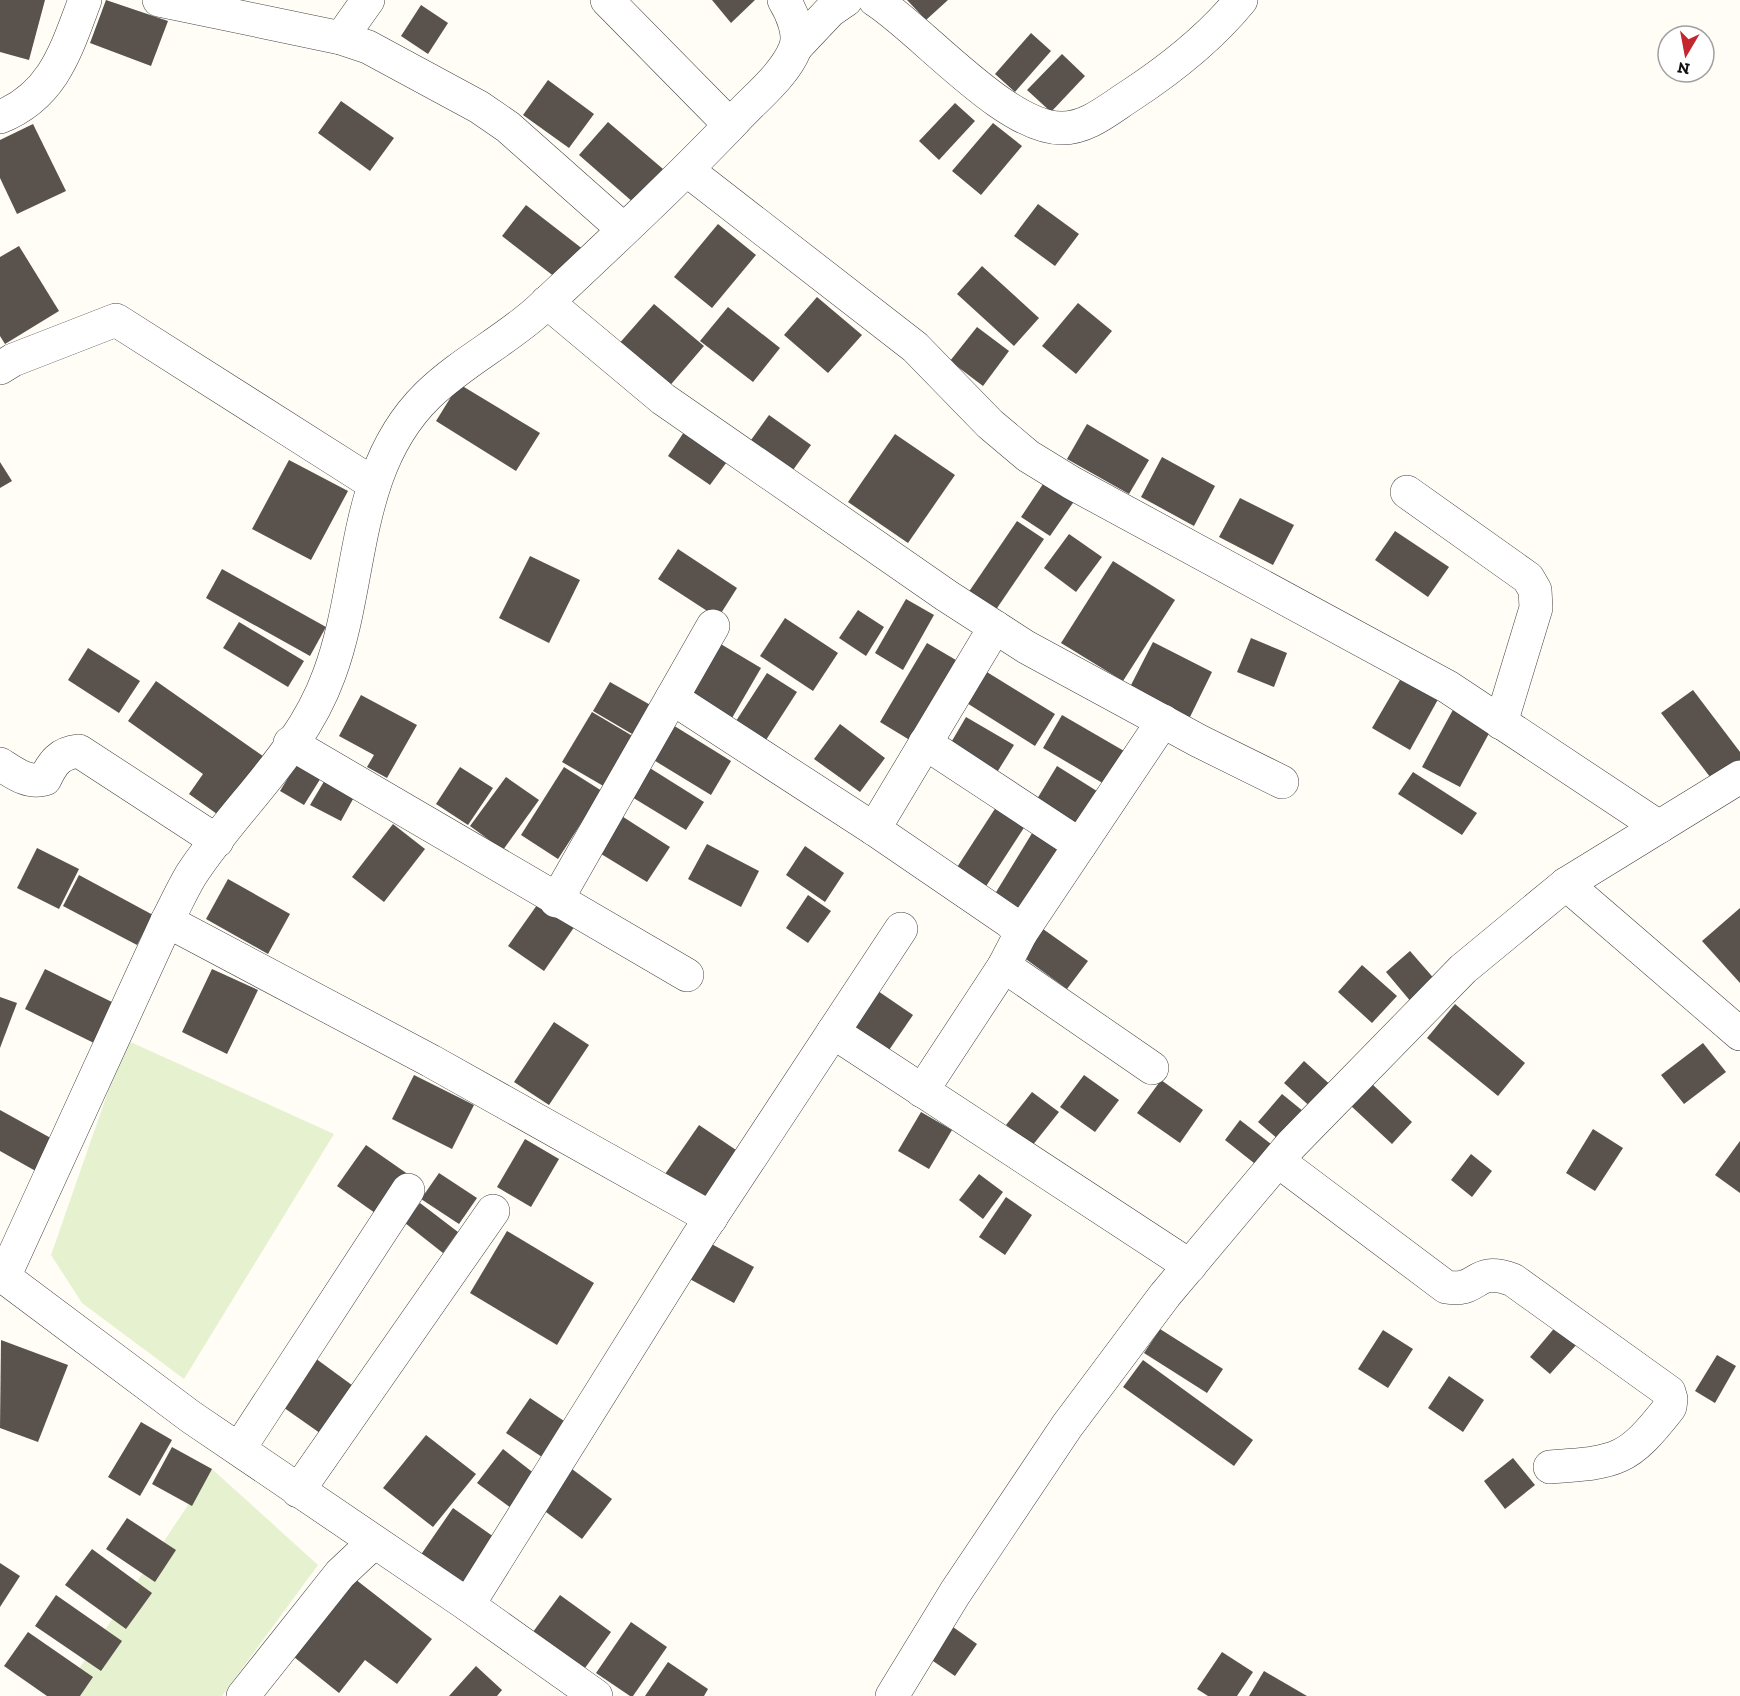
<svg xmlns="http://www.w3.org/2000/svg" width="1740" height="1696" font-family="'Zilla Slab',serif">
<rect width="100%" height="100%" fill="#fffdf5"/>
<!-- pitch -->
<g fill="#e6f2cf">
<polygon points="126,1040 334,1134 184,1379 82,1303 51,1255"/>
<polygon points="212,1469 318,1565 222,1696 61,1696"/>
</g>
<!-- building -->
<g fill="#5a524d">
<polygon points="0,0 45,0 29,60 0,52"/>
<polygon points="106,0 168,21 151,66 90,43"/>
<polygon points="712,0 755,0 731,23"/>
<polygon points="907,0 948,0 926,20"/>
<polygon points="421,5 448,23 428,54 401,36"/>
<polygon points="1031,33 1051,51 1015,92 995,74"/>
<polygon points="1062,54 1085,76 1051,112 1027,90"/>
<polygon points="548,80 594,114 569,148 523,115"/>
<polygon points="341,101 394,138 370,171 318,133"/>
<polygon points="955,103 975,121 939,160 919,141"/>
<polygon points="608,122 663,169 634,203 579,155"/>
<polygon points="993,123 1022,146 981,195 952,171"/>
<polygon points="33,124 66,191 17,214 0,178 0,140"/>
<polygon points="1038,204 1079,234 1055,266 1014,236"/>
<polygon points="526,205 584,250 560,281 502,236"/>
<polygon points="718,224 756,255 712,308 674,277"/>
<polygon points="19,246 59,311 5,344 0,336 0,257"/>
<polygon points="982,266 1039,318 1014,346 957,294"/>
<polygon points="817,297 862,335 828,373 784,335"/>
<polygon points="1078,303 1112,331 1076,374 1042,346"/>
<polygon points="654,304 704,346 667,389 617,346"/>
<polygon points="728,307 780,348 753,382 700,341"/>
<polygon points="977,327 1009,351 983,386 950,361"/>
<polygon points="459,384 540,433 516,471 436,421"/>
<polygon points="769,415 811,445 788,477 746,447"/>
<polygon points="1087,424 1149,460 1129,494 1067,459"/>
<polygon points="686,429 729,459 710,485 668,456"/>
<polygon points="895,434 955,475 908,543 848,502"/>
<polygon points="1162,457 1215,486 1194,526 1141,497"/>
<polygon points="289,460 348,491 311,560 252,529"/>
<polygon points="0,462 12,481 0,488"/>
<polygon points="1045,481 1075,500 1050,536 1021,517"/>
<polygon points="1240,498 1294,525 1273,565 1219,537"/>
<polygon points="1017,521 1044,539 991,617 964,599"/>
<polygon points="1395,531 1449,567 1428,597 1375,560"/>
<polygon points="1069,534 1102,557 1076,592 1044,568"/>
<polygon points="678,549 737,588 718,618 658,579"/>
<polygon points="530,556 580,580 549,643 499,618"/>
<polygon points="1113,561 1175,600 1123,681 1061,643"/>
<polygon points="222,569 326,627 310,656 206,598"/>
<polygon points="906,599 934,615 903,670 875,653"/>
<polygon points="858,610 884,627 866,656 839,638"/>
<polygon points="785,618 838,653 813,691 760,656"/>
<polygon points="239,622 304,661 288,687 223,648"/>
<polygon points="1251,638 1287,653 1274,687 1237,672"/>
<polygon points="714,640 761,668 732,718 685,691"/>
<polygon points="1153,642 1212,672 1189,719 1129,689"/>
<polygon points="927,643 961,663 913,742 880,722"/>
<polygon points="88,648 140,681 119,713 68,680"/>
<polygon points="982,669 1055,714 1035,746 962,700"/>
<polygon points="767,673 797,692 766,740 736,721"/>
<polygon points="1404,673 1441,694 1410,750 1372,728"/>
<polygon points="156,681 267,759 224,819 189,794 203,774 128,721"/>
<polygon points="610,682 661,711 644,741 593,711"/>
<polygon points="1693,690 1740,752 1740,769 1717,786 1661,713"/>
<polygon points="361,695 417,725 387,778 367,767 374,755 339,736"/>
<polygon points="1455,706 1493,726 1460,787 1422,767"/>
<polygon points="592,712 641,741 612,791 562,762"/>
<polygon points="1062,715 1131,755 1111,788 1043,748"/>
<polygon points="966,717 1014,745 996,774 949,746"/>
<polygon points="668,722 731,761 711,795 647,756"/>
<polygon points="840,724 885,758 860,792 814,759"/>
<polygon points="300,758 324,773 304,805 280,791"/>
<polygon points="645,765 704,802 686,830 627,794"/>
<polygon points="1057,766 1108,798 1087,830 1037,799"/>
<polygon points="460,767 493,788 468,825 436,804"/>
<polygon points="564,767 602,791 558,859 521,835"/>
<polygon points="1413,772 1477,813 1462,835 1398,794"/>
<polygon points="329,773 358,790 341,821 310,805"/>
<polygon points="506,777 539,800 503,850 470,826"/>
<polygon points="1000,801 1029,820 981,894 952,875"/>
<polygon points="617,813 670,847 647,882 593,849"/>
<polygon points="393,824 425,849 384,902 352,877"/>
<polygon points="1034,830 1061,847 1017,919 990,902"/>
<polygon points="707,844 759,871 741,907 688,879"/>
<polygon points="805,846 844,873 825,902 786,875"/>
<polygon points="37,848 79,869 59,909 17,888"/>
<polygon points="79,875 153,915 137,945 63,906"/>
<polygon points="228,879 290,914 268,954 206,919"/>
<polygon points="808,895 831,911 808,943 786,928"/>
<polygon points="542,898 577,923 544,971 508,946"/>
<polygon points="1740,908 1740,983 1702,941"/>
<polygon points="1043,929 1088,961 1067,989 1023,957"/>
<polygon points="1410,951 1437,982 1412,1003 1386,972"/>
<polygon points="1362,965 1397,996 1372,1023 1338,992"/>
<polygon points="45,969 120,1006 100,1046 25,1009"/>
<polygon points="212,969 258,990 227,1054 182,1032"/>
<polygon points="875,989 913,1015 887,1053 849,1027"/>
<polygon points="0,997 17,1003 0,1048"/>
<polygon points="1455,1004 1525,1063 1498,1096 1427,1038"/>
<polygon points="554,1022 589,1045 549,1105 514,1082"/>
<polygon points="1703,1043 1726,1072 1684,1104 1661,1075"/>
<polygon points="1304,1061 1334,1088 1314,1110 1284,1083"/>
<polygon points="414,1075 474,1105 452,1149 392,1119"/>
<polygon points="1084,1075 1119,1100 1095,1132 1060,1107"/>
<polygon points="1161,1080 1203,1110 1180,1143 1137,1113"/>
<polygon points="1371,1083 1412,1122 1392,1144 1350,1105"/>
<polygon points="1032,1092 1059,1112 1032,1146 1006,1125"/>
<polygon points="1282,1094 1309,1116 1285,1145 1258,1122"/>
<polygon points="0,1110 58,1142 41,1174 0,1151"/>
<polygon points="921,1112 952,1130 929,1169 898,1151"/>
<polygon points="1240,1120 1275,1147 1259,1167 1225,1140"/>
<polygon points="699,1125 742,1154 705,1206 663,1177"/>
<polygon points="1593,1129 1623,1148 1595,1191 1566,1173"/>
<polygon points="525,1139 559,1159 531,1207 497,1187"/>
<polygon points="1740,1141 1740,1193 1715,1175"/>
<polygon points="366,1145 412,1177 382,1218 337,1186"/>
<polygon points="1471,1154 1492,1171 1472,1197 1451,1180"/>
<polygon points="439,1173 477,1198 459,1224 421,1199"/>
<polygon points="979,1174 1003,1192 983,1219 959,1200"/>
<polygon points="1006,1197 1032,1215 1005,1255 979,1237"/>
<polygon points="420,1203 458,1232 443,1253 405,1223"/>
<polygon points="507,1231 594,1283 557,1345 470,1293"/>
<polygon points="706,1241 754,1267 734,1303 686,1277"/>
<polygon points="1557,1325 1578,1343 1550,1374 1530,1357"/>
<polygon points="1160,1329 1223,1369 1207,1393 1144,1353"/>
<polygon points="1383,1330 1413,1349 1388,1388 1358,1369"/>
<polygon points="1,1340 68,1365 38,1442 0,1428"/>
<polygon points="1717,1355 1736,1366 1715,1403 1695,1391"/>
<polygon points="315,1358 360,1391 327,1438 280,1405"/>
<polygon points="1143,1360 1253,1440 1234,1466 1123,1387"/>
<polygon points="1449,1376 1484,1400 1463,1432 1428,1408"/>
<polygon points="530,1398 570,1425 545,1459 506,1433"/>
<polygon points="141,1422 172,1440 140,1496 108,1477"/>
<polygon points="426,1435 476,1474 433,1527 383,1488"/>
<polygon points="172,1447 212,1469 192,1506 152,1484"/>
<polygon points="503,1449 540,1478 518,1513 477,1483"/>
<polygon points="1513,1458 1535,1485 1505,1509 1484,1481"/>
<polygon points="568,1466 612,1499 582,1539 538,1506"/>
<polygon points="453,1508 494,1537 461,1585 420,1556"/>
<polygon points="127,1518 176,1550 155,1582 106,1549"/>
<polygon points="92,1549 152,1593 126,1629 65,1585"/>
<polygon points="0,1563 20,1576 0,1607"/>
<polygon points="355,1579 432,1639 397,1684 365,1660 339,1693 294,1657"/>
<polygon points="56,1595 122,1641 101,1671 35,1626"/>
<polygon points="560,1595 611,1632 585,1668 533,1632"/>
<polygon points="631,1622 667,1647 633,1696 630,1696 596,1673"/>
<polygon points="953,1627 977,1644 955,1676 930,1659"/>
<polygon points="28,1632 93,1677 80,1696 47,1696 4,1666"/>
<polygon points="1222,1652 1253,1672 1237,1696 1208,1696 1197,1689"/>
<polygon points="668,1662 708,1689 704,1696 645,1696"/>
<polygon points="476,1666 502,1690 497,1696 449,1696"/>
<polygon points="1264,1671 1307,1696 1249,1696"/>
</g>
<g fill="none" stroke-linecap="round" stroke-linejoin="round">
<defs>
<g id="minor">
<polyline points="159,0 341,38 368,47 479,107 508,127 623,229"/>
<polyline points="607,0 730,125"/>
<path d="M 875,0 C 923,31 1006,129 1062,128 C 1088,128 1109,109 1131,95 C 1172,68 1210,38 1241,0"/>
<polyline points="341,38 368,0"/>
<polyline points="796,47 830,11 846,0"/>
<path d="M 0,117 C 54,95 66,50 85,0"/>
<polyline points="687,170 915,347 990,424 1028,456 1072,483 1448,687 1659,827"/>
<polyline points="547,302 663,399 947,596 1026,647 1199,741 1282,782"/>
<polyline points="0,368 13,360 116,320 374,484"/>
<polyline points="1407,492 1528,578 1535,590 1536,608 1501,723"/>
<polyline points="672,698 874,829 1010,922 1021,933 1004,966 922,1091"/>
<polyline points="290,743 687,975"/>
<polyline points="925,743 1080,845"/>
<path d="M 0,764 C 14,773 28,784 45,779 C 53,762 60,753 79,751 L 217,841"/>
<polyline points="874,829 995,627"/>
<polyline points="1566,884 1740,1034"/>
<polyline points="556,901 713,626"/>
<polyline points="167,921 431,1061 711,1218"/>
<polyline points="1021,933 1163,721"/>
<polyline points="1004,966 1152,1068"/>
<polyline points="833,1032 1190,1266"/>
<path d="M 1278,1161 L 1446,1287 C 1481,1293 1472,1265 1513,1280 L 1669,1392 L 1671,1399 L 1670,1407 C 1627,1462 1618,1462 1550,1467"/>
<polyline points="0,1274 191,1417 468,1605 596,1696"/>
<path d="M 4,1277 L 167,921 C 175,906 182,890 191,875 C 235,807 301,753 329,675 C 364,582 351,470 428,395 C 462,362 505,341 539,310 C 605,248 673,185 735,120 C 754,99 784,76 795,49 C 801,34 792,13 784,0"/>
<polyline points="239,1449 408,1190"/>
<polyline points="298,1491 493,1211"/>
<polyline points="468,1605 698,1237 901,929"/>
<polyline points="243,1696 340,1574 373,1543"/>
<polyline points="892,1696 955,1593 1067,1426 1165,1295 1291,1145 1463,969 1566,884 1740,777"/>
</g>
</defs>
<!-- minor casing -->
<use href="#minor" stroke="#444" stroke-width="34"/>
<!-- minor -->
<use href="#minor" stroke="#fff" stroke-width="33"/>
</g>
<!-- north arrow -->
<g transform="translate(1686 54) rotate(190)"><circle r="28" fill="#ffffff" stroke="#a0a0a0" stroke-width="1.5"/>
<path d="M0-4.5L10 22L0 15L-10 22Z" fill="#c4262e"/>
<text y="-9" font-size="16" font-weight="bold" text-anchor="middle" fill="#111111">N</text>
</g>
</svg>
